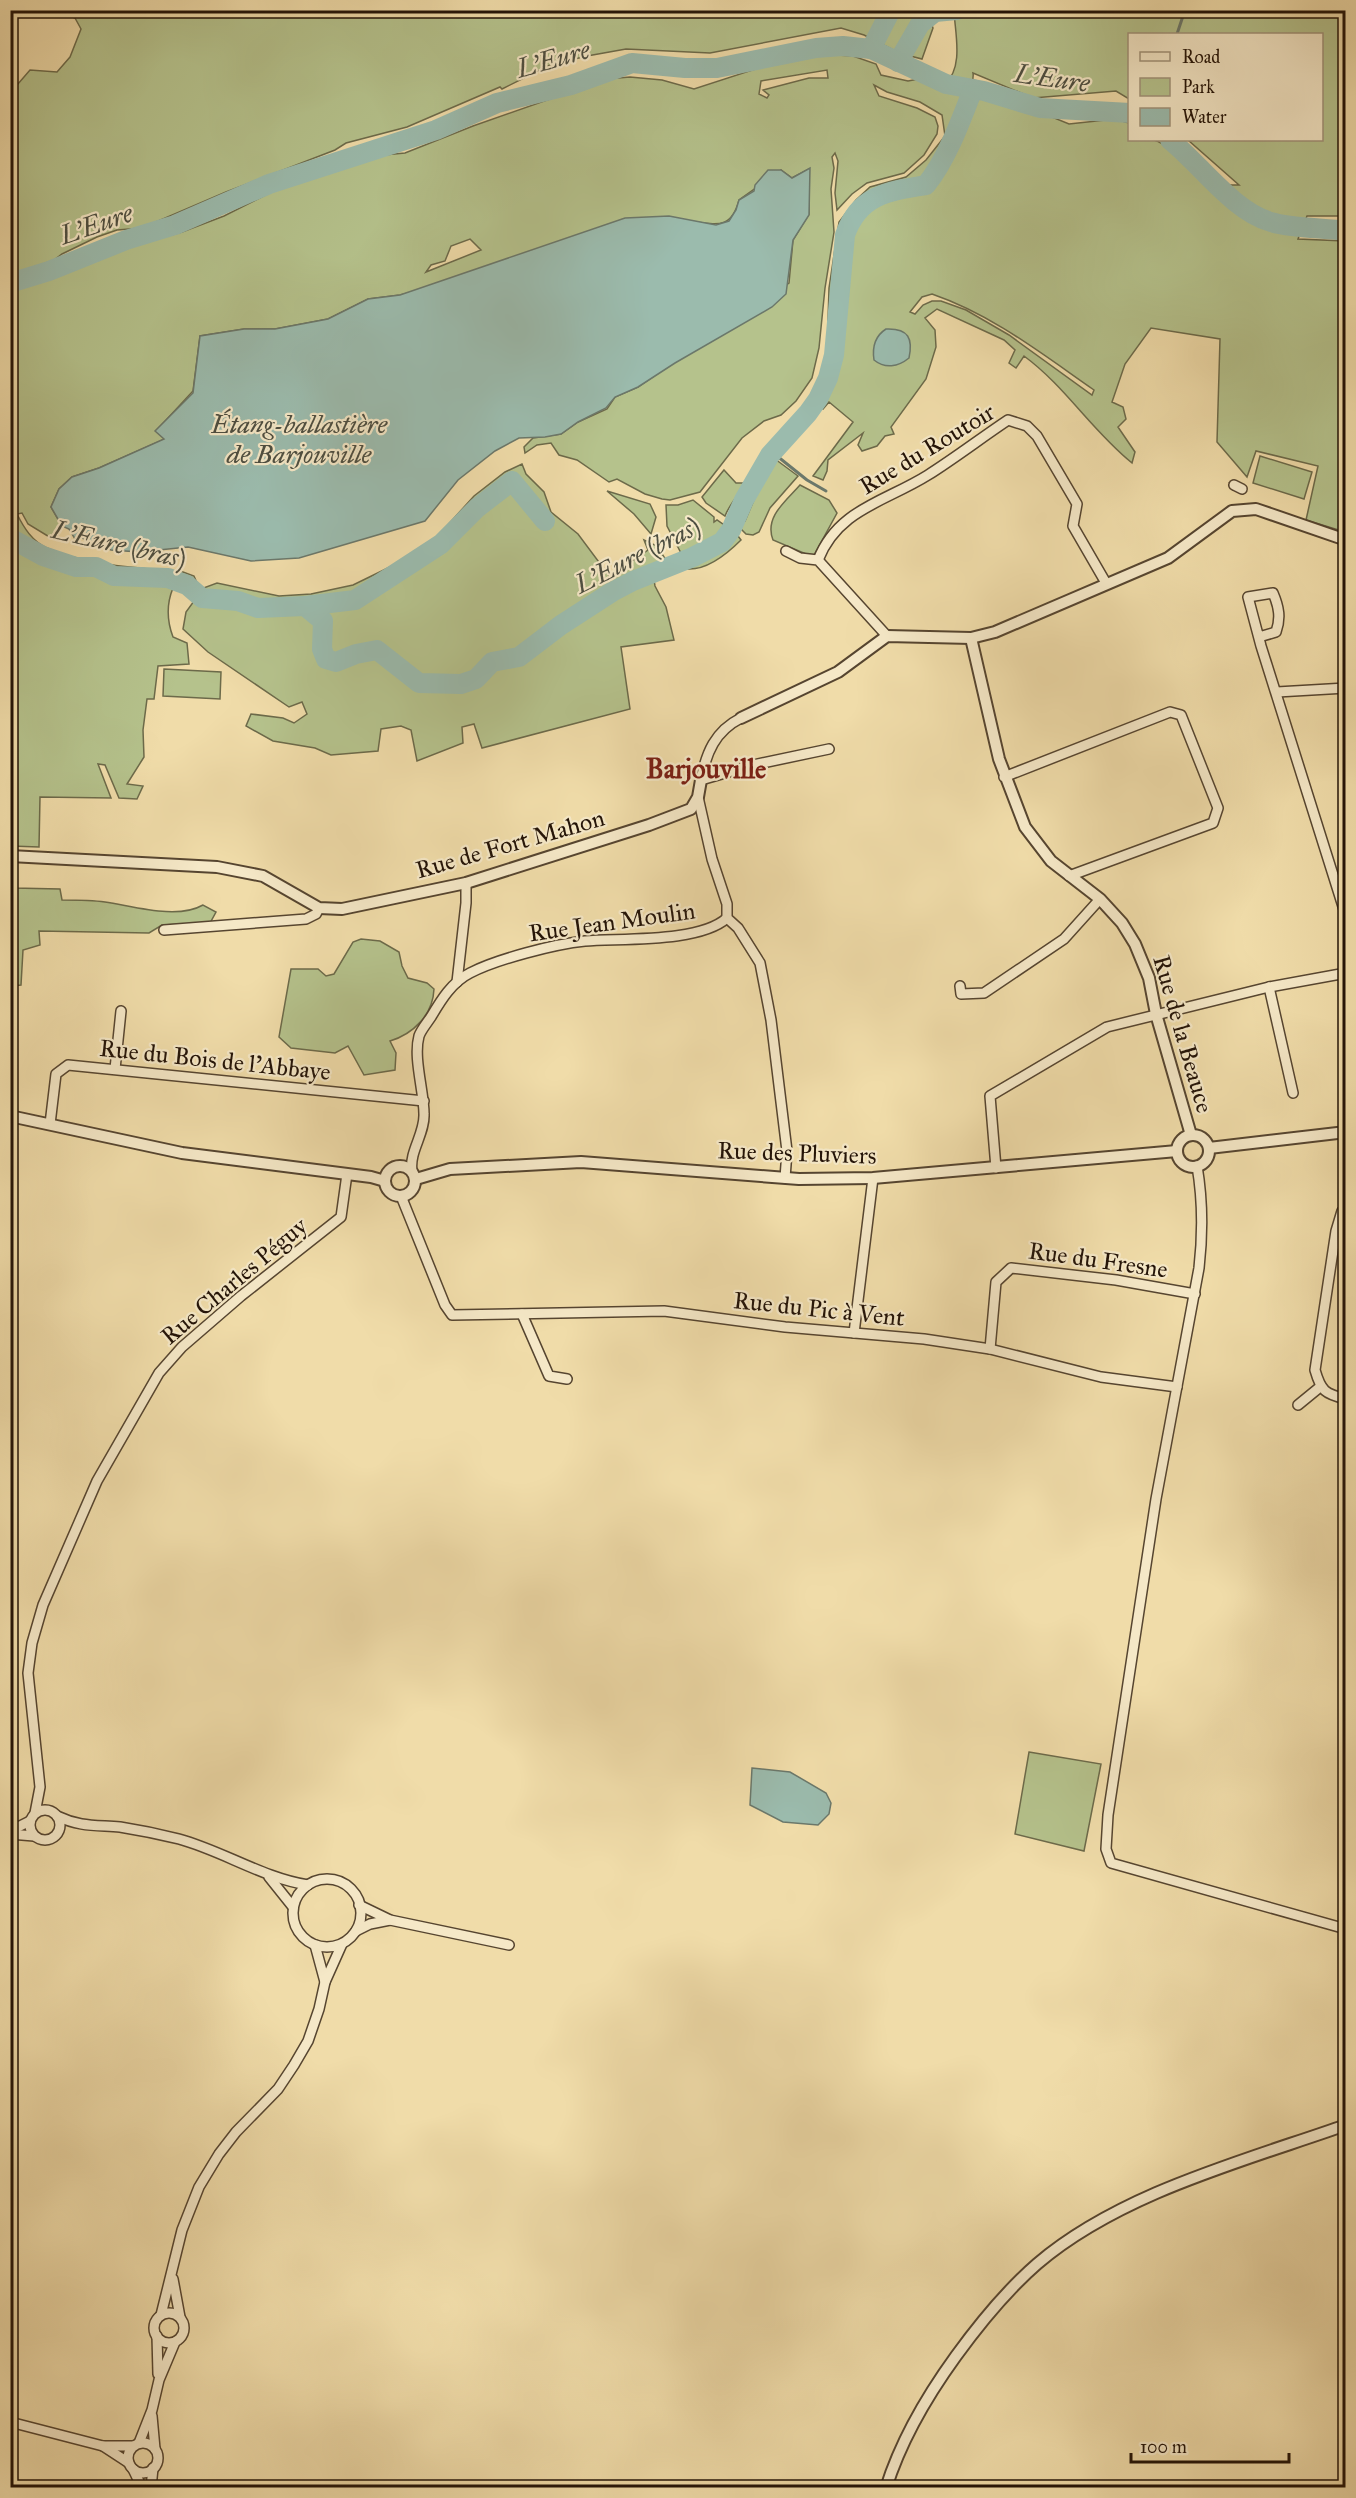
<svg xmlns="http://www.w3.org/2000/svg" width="1356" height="2498" font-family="'IM FELL Great Primer',serif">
<rect width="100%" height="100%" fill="#f0dca9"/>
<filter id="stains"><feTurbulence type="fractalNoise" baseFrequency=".00333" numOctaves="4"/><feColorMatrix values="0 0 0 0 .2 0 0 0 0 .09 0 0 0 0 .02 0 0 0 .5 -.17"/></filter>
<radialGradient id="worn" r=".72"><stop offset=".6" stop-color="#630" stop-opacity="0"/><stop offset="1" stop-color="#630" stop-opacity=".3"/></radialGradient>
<!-- green -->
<g fill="#b5c28c" stroke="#6c6a4a" stroke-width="1.5" fill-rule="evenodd">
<polygon points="361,11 932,10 928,15 933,28 922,59 899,53 864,35 841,28 710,53 626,49 587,56 550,65 502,89 500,87 407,127 346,143 335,150 226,192 142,228 117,230 97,237 62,254 38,272 11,279 11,92 30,70 57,72 70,57 81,29 75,18 56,11"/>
<path d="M 954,11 L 1345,11 L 1345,216 L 1307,216 L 1298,239 L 1345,241 L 1345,532 L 1306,520 L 1318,466 L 1256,451 L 1247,477 L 1217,442 L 1220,339 L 1151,328 L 1125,364 L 1112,402 L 1123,407 L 1126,419 L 1118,427 L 1135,452 L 1132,463 C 1092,431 1065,386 1024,356 L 1016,368 L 1009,363 L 1015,350 L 1004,340 L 937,309 L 925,318 L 935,330 L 936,347 L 926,379 L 891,427 L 894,434 L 885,436 L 877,446 L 862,451 L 858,445 L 863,433 L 828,460 L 827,471 L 823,480 L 813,476 L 853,422 L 829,402 L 823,409 L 819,407 C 849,354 843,286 851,228 C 878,185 911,206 938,176 L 975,92 L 1025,106 L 1069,124 L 1115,119 L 1129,123 L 1130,140 C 1137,140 1147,138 1154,140 C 1170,144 1199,178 1213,190 L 1223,185 L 1239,185 L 1188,140 L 1322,140 L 1322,34 L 1130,34 L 1129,99 L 1116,91 L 1033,98 L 973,73 C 976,88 937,168 926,183 C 886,190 860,192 843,234 L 834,323 L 828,321 L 829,288 L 839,222 L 856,200 L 870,187 L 906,177 L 926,160 L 945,136 L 942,115 L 920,102 L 887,92 L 874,85 L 879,96 L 917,108 L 935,117 L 938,126 L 937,134 L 924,155 L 904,173 L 867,183 L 852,194 L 837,210 L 835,193 L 838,161 L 835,153 L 832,157 L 834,168 L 831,189 L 834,232 L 825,288 L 819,348 L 812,378 L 796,401 L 781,415 L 764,421 L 742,438 L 700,492 L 670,500 L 662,499 L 645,494 L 617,479 L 609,482 L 577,460 L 559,455 L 551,443 L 537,445 L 525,453 L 524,447 L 533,438 L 561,434 L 578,422 L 607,409 L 615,397 L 638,387 L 789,283 L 793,240 L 809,214 L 809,169 L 792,178 L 781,170 L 739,200 C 732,227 720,225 696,222 L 400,295 L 368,299 L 328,319 L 275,329 L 244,329 L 200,336 L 193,391 L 156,431 L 165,439 L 99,468 L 72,477 L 59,489 L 51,507 L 62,526 L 51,538 L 28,524 L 22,513 L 17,514 C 24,528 32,541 47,548 C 88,566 139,568 183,572 L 194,576 L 197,583 L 173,588 C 166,605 167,621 173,637 L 187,643 L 189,664 L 158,666 L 154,699 L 147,699 L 143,730 L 144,757 L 127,784 L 143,786 L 137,799 L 119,798 L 105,765 L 98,764 L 111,798 L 40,797 L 39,847 L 11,846 L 10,287 L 27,283 L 89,257 L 182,232 L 224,216 L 301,177 L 373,156 L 405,153 L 473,126 L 607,79 L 630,77 L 662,80 L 694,89 L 768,65 L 821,54 L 853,56 L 876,64 L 881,75 L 908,81 L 924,78 L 945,84 C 964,67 955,33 954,11 ZM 827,70 L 828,78 L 809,78 L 763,90 L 769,95 L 767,98 L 759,94 L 761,81 ZM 470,239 L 481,250 L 426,272 L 431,265 L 445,261 L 451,246 ZM 932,294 C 993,315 1042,354 1094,390 L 1092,395 L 1009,335 L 966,310 L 941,301 L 932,301 L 923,305 L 915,314 L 910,312 L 922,297 Z"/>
<polygon points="1260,456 1312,472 1304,499 1253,483"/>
<polygon points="775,459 798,476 770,508 759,532 753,535 746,534 739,527 745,521 765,474"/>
<path d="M 522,464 L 526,474 L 544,492 L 551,512 L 578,534 L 610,577 L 648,550 L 644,540 L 657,546 L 666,560 L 652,569 L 655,586 L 666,607 L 674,640 L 621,647 L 630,709 L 482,748 L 474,724 L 462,727 L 463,743 L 417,761 L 411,730 L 401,726 L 381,729 L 378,751 L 331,755 L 315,748 L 273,741 L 246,726 L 251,714 L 283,718 L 294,723 L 307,714 L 302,702 L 289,707 L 208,652 L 183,629 L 186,612 L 194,601 L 210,603 L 198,590 L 217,583 L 279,596 L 311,594 L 353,585 L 392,566 L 437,537 L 474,496 L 505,472 ZM 565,613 L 577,621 L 560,636 L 558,632 L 549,626 Z"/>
<path d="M 724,470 L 736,483 L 747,483 C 739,494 730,503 725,516 L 706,503 L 702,497 Z"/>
<path d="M 800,485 L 829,500 L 837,513 L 813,557 L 773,540 C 764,517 786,501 800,485 Z"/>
<polygon points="607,491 650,504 656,517 651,534 634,514"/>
<polygon points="693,500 714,517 714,522 717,520 727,527 720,535 682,555 667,526 666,505 678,505"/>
<path d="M 735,532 L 741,540 C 728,553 708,570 688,569 L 685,566 C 705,558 724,552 735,532 Z"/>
<polygon points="164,669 221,672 220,699 163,696"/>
<path d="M 10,875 L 13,888 L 60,889 L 62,900 C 77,900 91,900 105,902 C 133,906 177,920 203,905 L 216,912 L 210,923 L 162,925 L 149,933 L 39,931 L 40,945 L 23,950 L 21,985 L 11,986 Z"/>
<path d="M 361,939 L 380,941 L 399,952 L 402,966 L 408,978 L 427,983 L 434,989 C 433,1015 413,1034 390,1041 L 396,1053 L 395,1070 L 364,1075 L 348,1046 L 335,1053 L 291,1048 L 279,1037 L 291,969 L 318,969 L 326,976 L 334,974 L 353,942 Z"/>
<polygon points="1029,1752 1101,1764 1084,1851 1015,1834"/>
</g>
<!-- water -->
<g fill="#9bbbad" stroke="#6b786b" stroke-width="1.5">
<polygon points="810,168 809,215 793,240 786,294 772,307 675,363 638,387 615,397 606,408 578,422 561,434 545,437 519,438 495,451 458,480 425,521 299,558 251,561 188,547 139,552 111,550 82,538 75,539 69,529 62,526 51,507 59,489 72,477 99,468 164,439 155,431 193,393 200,336 244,329 275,329 328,319 368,299 400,295 625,218 669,216 716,225 729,221 736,210 739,200 754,191 755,185 768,170 781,170 792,178"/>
<path d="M 886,329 C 909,328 913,339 909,358 C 898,367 885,369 874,360 C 872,347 875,336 886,329 Z"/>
<polygon points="752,1768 790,1772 826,1793 831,1803 829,1814 818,1825 783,1822 750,1805"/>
</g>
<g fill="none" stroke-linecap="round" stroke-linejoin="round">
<!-- stream -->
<g stroke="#6b786b" stroke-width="3">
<polyline points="1177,34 1185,10"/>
<polyline points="772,452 807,480 826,491"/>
</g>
<!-- river -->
<g stroke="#9bbbad" stroke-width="20">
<polyline points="871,49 891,10"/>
<polyline points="898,62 920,24 935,12 957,10"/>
<path d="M 1170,140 C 1201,165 1233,211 1271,222 C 1289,228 1325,228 1346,231"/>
<polyline points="10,283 49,271 126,240 175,225 269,184 436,130 497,103 571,85 632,63 685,68 717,68 816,48 843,46 871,49 946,84 984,91 1040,108 1130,113"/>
<path d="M 10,538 L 43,556 L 76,567 L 96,567 L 114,576 L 168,578 L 187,585 L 202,598 L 238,601 L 258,608 L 305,606 L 323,621 L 322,649 L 326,659 L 336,662 L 356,654 L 377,650 L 419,683 L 461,684 L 476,679 L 492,662 L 519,657 L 561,625 L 612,592 L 633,581 L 693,557 L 722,542 L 731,530 L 744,500 L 770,455 L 808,413 L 818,399 L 828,378 L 834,355 L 845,235 C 859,195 888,191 926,185 C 947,159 961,120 973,89"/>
<polyline points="305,606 355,600 441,544 477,508 512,481 545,521"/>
</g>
<defs>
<g id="minor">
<polyline points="1234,485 1242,489"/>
<polyline points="786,551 800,558 818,560 887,636"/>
<path d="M 818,560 C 838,509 885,502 928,475 C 955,458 981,438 1008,420 L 1027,426 L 1037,436 L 1077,504 L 1073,526 L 1106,583"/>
<path d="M 1259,637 L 1276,632 C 1281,618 1279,607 1273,593 L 1248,597 L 1261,646 L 1346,916"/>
<polyline points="1277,692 1346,688"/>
<path d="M 741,718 C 715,731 706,753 701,780 L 753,765 L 829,749"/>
<polyline points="1004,777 1170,712 1181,715 1218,808 1213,823 1069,876"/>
<polyline points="698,797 712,859 727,904 727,918 738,928 760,963 771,1020 787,1151 785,1178"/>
<polyline points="164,930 306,919 316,914 319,908"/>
<polyline points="457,982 466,903 466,883"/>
<polyline points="960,986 961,994 984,993 1064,939 1100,899"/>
<polyline points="1269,987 1293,1093"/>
<polyline points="115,1069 121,1011"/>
<polyline points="50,1124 56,1074 68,1065 424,1101"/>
<path d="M 1197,1166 C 1203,1201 1203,1233 1199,1268 L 1156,1499 L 1108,1815 L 1106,1849 L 1111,1863 L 1346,1929"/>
<polyline points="996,1168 990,1096 1107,1027 1269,987 1346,973"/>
<path d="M 412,1171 C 409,1151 425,1134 424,1114 C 424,1091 413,1058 419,1036 C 421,1030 427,1023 431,1017 C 441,1000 452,982 470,973 C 497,959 555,944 585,941 C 622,938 699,943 727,918"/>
<polyline points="401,1196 445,1305 452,1315 664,1311 785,1327 924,1339 990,1349 1101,1377 1177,1387"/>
<path d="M 1346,1209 L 1342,1211 L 1336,1231 L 1315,1370 C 1321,1391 1325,1394 1346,1399"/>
<polyline points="522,1314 549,1376 567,1379"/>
<polyline points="854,1333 873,1178"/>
<polyline points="990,1349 996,1282 1011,1268 1116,1280 1195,1294"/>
<polyline points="1298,1405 1320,1387"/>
<circle cx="45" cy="1825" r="15"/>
<polyline points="35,1813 40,1787 28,1673 32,1643 43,1605 97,1481 159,1373 182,1347 241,1296 341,1217 347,1174"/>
<path d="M 57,1816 C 80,1827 95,1825 120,1827 C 139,1830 159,1834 179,1839 C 223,1851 263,1878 308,1885"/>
<polyline points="10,1831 30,1821"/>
<polyline points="10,1834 34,1836"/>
<polyline points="269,1877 293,1907"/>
<circle cx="327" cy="1913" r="34"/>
<polyline points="359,1905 390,1920 509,1945"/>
<polyline points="356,1931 370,1924 390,1920"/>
<polyline points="315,1945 325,1982"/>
<polyline points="173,2279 180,2317"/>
<circle cx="169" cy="2328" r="15"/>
<polyline points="161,2315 182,2230 199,2187 219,2154 236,2132 278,2089 294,2065 308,2041 319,2009 325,1982 342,1944"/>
<polyline points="157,2336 158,2374"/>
<polyline points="152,2416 155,2449"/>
<polyline points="10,2422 103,2446 133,2446"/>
<polyline points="139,2443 152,2410 159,2380 175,2342"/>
<circle cx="143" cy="2458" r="15"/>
<polyline points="103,2446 129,2463"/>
<polyline points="133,2469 142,2488"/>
<polyline points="151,2488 153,2468"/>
</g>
<g id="tertiary">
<polyline points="971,638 999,759 1025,827 1051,861 1100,899 1122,923 1135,944 1149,978 1156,1014 1191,1135"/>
<polyline points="741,718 838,672 887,636 971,638 995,632 1168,558 1232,511 1256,509 1346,540"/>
<polyline points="10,856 217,867 263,876 319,908 342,909 466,883 649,825 691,809 698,797 701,780"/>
<polyline points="10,1116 182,1153 371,1177 385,1181"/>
<circle cx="1193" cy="1151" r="16"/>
<polyline points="1209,1148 1346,1132"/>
<circle cx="400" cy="1181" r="15"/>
<polyline points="416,1179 450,1169 581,1162 799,1179 873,1178 1177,1151"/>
<path d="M 886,2488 C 901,2440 927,2396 956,2356 C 980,2323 1006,2291 1037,2264 C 1120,2193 1244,2161 1346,2125"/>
</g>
</defs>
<!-- minor casing -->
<use href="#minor" stroke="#564530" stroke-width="12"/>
<!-- tertiary casing -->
<use href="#tertiary" stroke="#564530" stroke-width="14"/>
<!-- minor -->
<use href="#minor" stroke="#f5e8c7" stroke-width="9"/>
<!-- tertiary -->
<use href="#tertiary" stroke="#f5e8c7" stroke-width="10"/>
</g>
<g text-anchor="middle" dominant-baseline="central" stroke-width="4.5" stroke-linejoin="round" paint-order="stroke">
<!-- street labels -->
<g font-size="24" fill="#231307" stroke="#f5e8c7">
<text transform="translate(927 449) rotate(-31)">Rue du Routoir</text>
<text transform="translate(510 844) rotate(-16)">Rue de Fort Mahon</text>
<text transform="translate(612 922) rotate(-8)">Rue Jean Moulin</text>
<text transform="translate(1183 1034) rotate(74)">Rue de la Beauce</text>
<text transform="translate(215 1060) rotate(6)">Rue du Bois de l'Abbaye</text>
<text transform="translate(797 1153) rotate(2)">Rue des Pluviers</text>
<text transform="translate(1098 1260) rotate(8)">Rue du Fresne</text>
<text transform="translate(234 1281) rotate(-40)">Rue Charles Péguy</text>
<text transform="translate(819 1309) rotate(6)">Rue du Pic à Vent</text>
</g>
<!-- water labels -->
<g font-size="26" font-style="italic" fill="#4d4e41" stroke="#f5e8c7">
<text transform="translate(553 59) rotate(-16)">L'Eure</text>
<text transform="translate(1052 78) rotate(8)">L'Eure</text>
<text transform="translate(96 224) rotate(-19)">L'Eure</text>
<text x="299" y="424">Étang-ballastière<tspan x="299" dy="30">de Barjouville</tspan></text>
<text transform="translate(119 544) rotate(13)">L'Eure (bras)</text>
<text transform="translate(637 555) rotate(-27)">L'Eure (bras)</text>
</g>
<!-- quarter labels -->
<g font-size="27" font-weight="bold" fill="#7a1f14" stroke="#f5e8c7">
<text x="706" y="768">Barjouville</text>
</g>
</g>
<!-- margin -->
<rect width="1356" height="2498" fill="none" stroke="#f0dca9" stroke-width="36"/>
<rect x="12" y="12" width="1332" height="2474" fill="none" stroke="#231307" stroke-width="3"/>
<rect x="18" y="18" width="1320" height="2462" fill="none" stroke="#231307" stroke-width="1.5"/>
<!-- legend -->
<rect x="1128" y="33" width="195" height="108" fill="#f5e8c7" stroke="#a1937a" stroke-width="1.5"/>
<rect x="1140" y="52" width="30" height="9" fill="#f5e8c7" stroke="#a1937a" stroke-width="1.5"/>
<text x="1182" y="63" font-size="18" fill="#231307">Road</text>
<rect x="1140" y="78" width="30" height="18" fill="#b5c28c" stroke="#a1937a" stroke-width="1.5"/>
<text x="1182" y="93" font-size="18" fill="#231307">Park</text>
<rect x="1140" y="108" width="30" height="18" fill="#9bbbad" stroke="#a1937a" stroke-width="1.5"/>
<text x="1182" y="123" font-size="18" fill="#231307">Water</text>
<!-- scale -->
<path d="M1131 2453v9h158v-9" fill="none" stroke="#231307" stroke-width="3"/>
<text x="1140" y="2453" font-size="18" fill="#231307" stroke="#f5e8c7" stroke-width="4.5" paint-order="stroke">100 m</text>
<rect width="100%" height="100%" filter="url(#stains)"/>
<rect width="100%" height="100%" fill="url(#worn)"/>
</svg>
